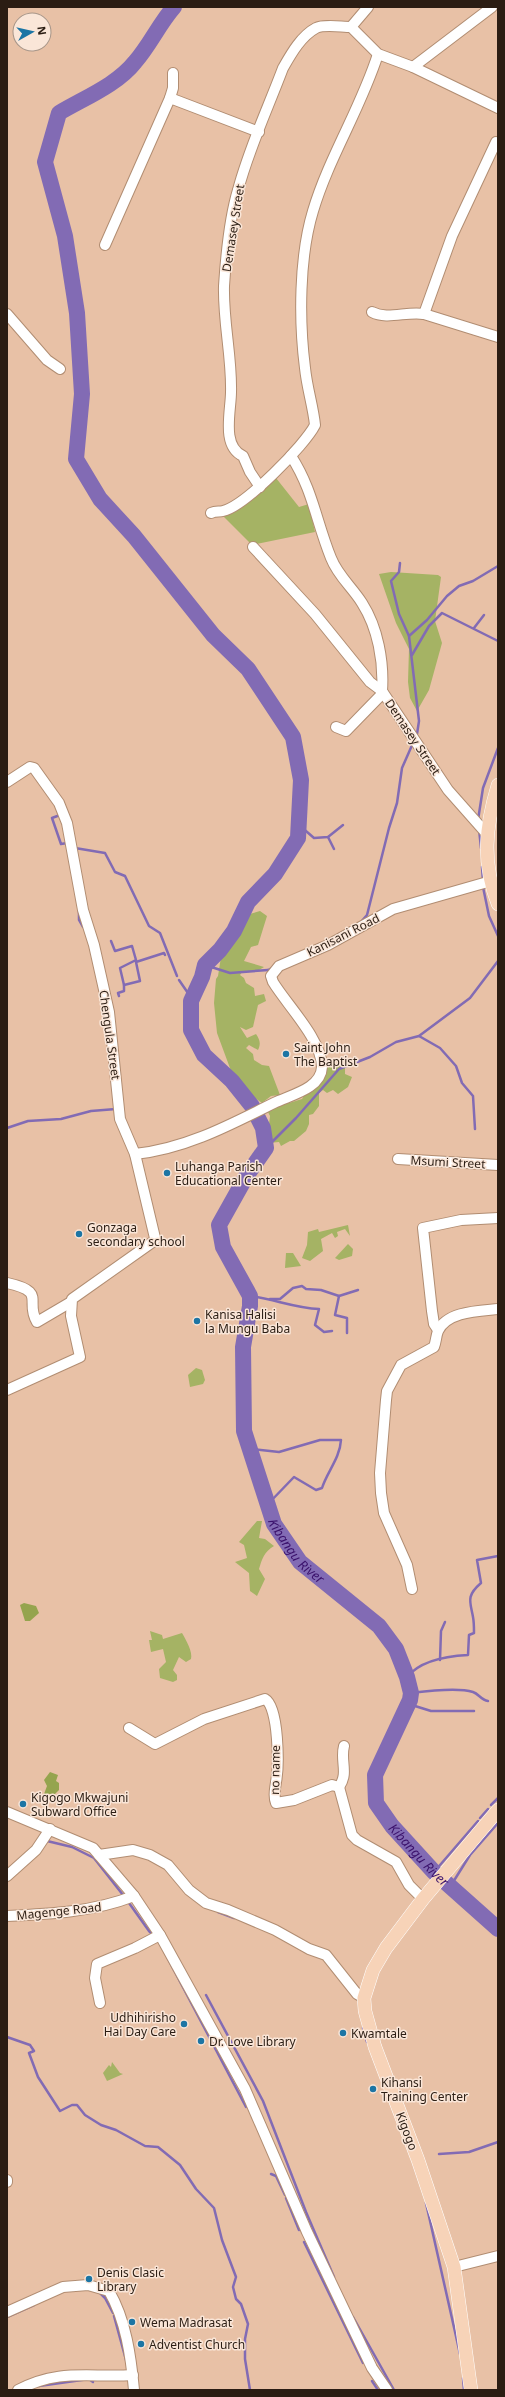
<svg xmlns="http://www.w3.org/2000/svg" width="505" height="2397" font-family="'Noto Sans',sans-serif">
<rect width="100%" height="100%" fill="#e8c1a6"/>
<!-- green -->
<g fill="#a5b364">
<polygon points="276,478 299,507 309,504 315,532 252,545 221,514"/>
<polygon points="391,572 438,575 441,577 435,621 442,643 429,690 417,711 410,698 408,682 409,649 396,623 379,574"/>
<path d="M 260,911 L 267,916 L 258,945 L 251,947 L 244,961 L 264,967 L 259,970 L 242,972 L 240,975 L 244,978 L 246,983 L 254,988 L 255,996 L 264,994 L 266,1001 L 258,1005 L 253,1027 L 246,1030 L 240,1027 L 247,1038 L 256,1034 C 260,1040 261,1044 258,1050 L 249,1045 L 246,1048 L 253,1054 L 254,1060 L 262,1065 L 269,1066 L 280,1095 L 271,1096 L 262,1103 L 245,1091 L 238,1080 L 234,1079 L 217,1033 L 214,1003 L 216,979 L 218,976 L 221,957 L 232,939 L 250,914 Z"/>
<polygon points="325,1060 334,1064 334,1067 345,1065 345,1074 352,1077 348,1087 338,1094 333,1090 327,1093 323,1090 319,1093 319,1106 313,1114 309,1115 309,1124 306,1131 294,1141 290,1141 281,1146 279,1142 269,1143 267,1141 270,1116 267,1110 285,1100 289,1103 302,1099 304,1096 301,1091 309,1090"/>
<polygon points="348,1225 350,1236 345,1229 337,1232 338,1236 335,1238 332,1233 321,1239 323,1251 310,1261 302,1258 307,1245 308,1232 318,1229 319,1232"/>
<polygon points="348,1244 353,1249 352,1256 339,1260 335,1258"/>
<polygon points="286,1253 293,1253 301,1266 285,1268"/>
<polygon points="196,1368 202,1370 205,1380 203,1384 190,1387 188,1375"/>
<path d="M 257,1521 L 262,1521 L 259,1538 L 265,1539 L 274,1546 C 264,1552 262,1559 259,1569 L 265,1579 L 257,1596 L 250,1591 L 249,1573 L 235,1562 L 247,1558 L 244,1545 L 239,1542 Z"/>
<path d="M 150,1631 L 162,1635 L 163,1639 L 182,1633 C 186,1640 193,1652 191,1659 L 186,1662 L 179,1657 L 173,1670 L 177,1675 L 177,1680 L 173,1682 L 160,1678 L 159,1669 L 166,1662 L 163,1649 L 151,1652 L 149,1640 L 152,1640 Z"/>
<polygon points="112,2062 120,2073 123,2074 107,2081 103,2073 109,2065 111,2067"/>
</g>
<!-- forest -->
<g fill="#95a44e">
<polygon points="24,1603 36,1606 39,1613 30,1621 25,1621 20,1605"/>
<polygon points="50,1772 58,1775 56,1781 59,1783 59,1790 55,1794 44,1794 47,1786 44,1780"/>
</g>
<g fill="none" stroke-linecap="round" stroke-linejoin="round">
<!-- stream -->
<g stroke="#826bb4" stroke-width="2.5">
<polyline points="400,563 399,572 391,581 399,614 409,636 419,721 417,734"/>
<polyline points="474,628 484,615"/>
<polyline points="409,636 427,620 447,596 459,586 473,581 498,566"/>
<polyline points="412,655 429,626 442,613 498,641"/>
<polyline points="60,815 52,818 61,844 67,843 67,846"/>
<polyline points="478,820 483,788 498,748"/>
<polyline points="299,825 314,838 328,837 343,825"/>
<polyline points="479,829 481,848"/>
<polyline points="328,837 334,849"/>
<polyline points="75,848 105,853 115,872 125,876 149,926 160,933 177,976"/>
<polyline points="482,867 483,882"/>
<polyline points="483,887 489,916 498,936"/>
<polyline points="79,911 79,920 83,927"/>
<polyline points="360,923 367,915 389,828 397,803 402,768 413,743"/>
<polyline points="111,941 115,951 132,946 136,960 120,968 124,985 140,981 136,962 164,953 165,955"/>
<polyline points="205,965 230,973 268,970 272,968"/>
<polyline points="179,980 190,996 191,1001"/>
<polyline points="119,996 118,993 124,991 124,985"/>
<polyline points="419,1036 440,1048 456,1066 462,1083 473,1096 475,1129"/>
<polyline points="7,1128 28,1121 61,1119 91,1111 116,1109"/>
<polyline points="266,1148 296,1118 339,1069 370,1057 396,1042 419,1036 470,998 498,961"/>
<path d="M 250,1296 C 274,1299 295,1308 319,1309 L 315,1325 L 324,1332 L 332,1331"/>
<polyline points="339,1296 335,1315 347,1318 347,1333"/>
<polyline points="270,1299 280,1299 293,1288 302,1286 306,1289 321,1290 339,1296 358,1290"/>
<path d="M 251,1449 L 279,1452 L 320,1440 L 341,1440 C 340,1458 327,1472 322,1488 L 316,1490 L 294,1477 L 268,1504"/>
<polyline points="440,1660 441,1631 445,1622"/>
<path d="M 407,1677 C 421,1660 447,1656 468,1655 L 469,1635 L 474,1633 C 474,1628 474,1622 473,1617 C 470,1601 466,1596 481,1583 L 477,1560 L 498,1556"/>
<path d="M 411,1693 C 427,1691 457,1687 473,1692 C 479,1694 481,1700 488,1701"/>
<polyline points="407,1707 415,1706 431,1711 474,1711"/>
<polyline points="491,1805 498,1798"/>
<polyline points="480,1818 488,1809"/>
<polyline points="47,1841 72,1847 94,1858 123,1895 121,1896"/>
<polyline points="434,1872 478,1821"/>
<polyline points="450,1887 470,1855 498,1823"/>
<polyline points="129,1903 149,1931 154,1936"/>
<polyline points="218,1912 234,1918"/>
<polyline points="165,1953 246,2107"/>
<polyline points="206,1995 263,2101 306,2212 334,2277"/>
<polyline points="363,2028 367,2042"/>
<polyline points="7,2037 30,2045 34,2051 29,2053 38,2077 60,2111 72,2105 77,2105 85,2115 101,2125 116,2130 145,2146 158,2147 180,2165 196,2189 214,2208 222,2240 236,2277 233,2287 236,2299 241,2304 248,2324 245,2339 245,2359 250,2390"/>
<polyline points="439,2154 469,2152 498,2142"/>
<polyline points="271,2174 276,2176 285,2195"/>
<polyline points="286,2198 299,2230"/>
<polyline points="426,2203 460,2354"/>
<polyline points="304,2242 363,2363"/>
<polyline points="100,2293 105,2298 113,2313"/>
<polyline points="114,2316 126,2360"/>
<polyline points="7,2317 34,2305"/>
<polyline points="353,2317 394,2390"/>
<polyline points="463,2378 464,2390"/>
<polyline points="372,2381 378,2390"/>
<polyline points="39,2386 89,2379 93,2382"/>
</g>
<!-- river -->
<path stroke="#826bb4" stroke-width="16" id="s1" d="M 174,7 C 159,24 150,45 135,62 C 117,85 84,98 59,113 L 45,162 L 65,236 L 77,313 L 82,394 L 76,459 L 100,499 L 134,536 L 213,635 L 248,669 L 293,737 L 301,780 L 298,838 L 275,874 L 248,902 L 234,931 L 220,950 L 205,965 L 202,977 L 191,1001 L 191,1030 L 204,1055 L 232,1081 L 252,1106 L 263,1128 L 266,1148 L 247,1175 L 219,1225 L 223,1247 L 250,1296 L 250,1306 L 243,1347 L 244,1431 L 274,1524 L 300,1562 L 379,1626 L 396,1649 L 407,1677 L 411,1693 L 410,1700 L 375,1775 L 376,1803 L 392,1826 L 434,1872 L 498,1929"/>
<defs>
<g id="minor">
<polyline points="351,27 368,7"/>
<polyline points="413,67 492,7"/>
<polyline points="170,98 259,132"/>
<polyline points="105,245 170,98 173,88 173,73"/>
<path d="M 372,312 C 387,320 407,311 424,314 L 498,337"/>
<polyline points="7,314 47,360 60,369"/>
<polyline points="424,314 452,236 496,142"/>
<path d="M 291,456 C 313,490 316,521 331,558 C 338,576 352,587 362,603 C 378,628 384,662 382,691 L 448,790 L 486,833"/>
<path d="M 260,487 L 250,472 L 243,456 C 221,446 231,411 231,392 C 232,357 223,322 224,286 C 226,255 229,220 238,190 C 249,148 268,108 283,68 C 291,54 301,36 316,28 C 324,24 341,27 351,27 L 378,54 L 413,67 L 498,108"/>
<path d="M 211,513 C 216,511 219,512 223,511 C 245,506 305,445 315,425 C 313,406 307,388 305,368 C 299,321 299,257 313,211 C 329,157 361,108 378,54"/>
<polyline points="253,547 315,614 370,682 382,691"/>
<polyline points="336,727 346,731 383,693"/>
<polyline points="7,782 30,767 34,768 59,803 67,823 83,910 94,945 109,1012 120,1119 135,1154 155,1238 154,1241 72,1299 71,1316 80,1357 7,1390"/>
<path d="M 135,1154 C 185,1149 230,1125 274,1103 C 290,1095 321,1089 322,1067 C 322,1040 287,1005 273,982 L 271,976 L 279,966 L 328,945 L 393,909 L 491,881"/>
<polyline points="398,1159 498,1165"/>
<path d="M 7,1283 C 48,1292 24,1301 37,1322 L 71,1302"/>
<polyline points="438,1330 434,1324 432,1311 423,1228 461,1220 498,1218"/>
<path d="M 412,1589 L 407,1565 L 384,1513 L 381,1493 L 380,1473 L 386,1400 L 387,1391 L 401,1365 L 434,1347 C 436,1342 436,1336 438,1331 C 447,1311 479,1311 498,1309"/>
<path d="M 129,1728 L 155,1744 L 204,1719 L 265,1699 C 279,1707 279,1766 276,1782 C 275,1790 273,1796 276,1803 L 294,1800 L 332,1785 L 339,1787 L 352,1835 L 357,1840 L 396,1862 L 409,1885 L 423,1899"/>
<path d="M 339,1787 C 349,1773 340,1761 344,1746"/>
<polyline points="7,1812 93,1848 134,1896 160,1935 245,2089 307,2232 372,2368 387,2390"/>
<polyline points="99,1855 133,1850 150,1855 168,1865 189,1890 206,1903 228,1910 275,1930 309,1949 326,1955 357,1994 364,1998"/>
<polyline points="7,1876 36,1850 50,1829"/>
<path d="M 7,1916 C 50,1914 93,1912 134,1896"/>
<polyline points="100,2003 95,1978 97,1964 135,1948 160,1935"/>
<polyline points="7,2180 7,2182"/>
<polyline points="454,2267 498,2256"/>
<path d="M 7,2312 L 63,2287 L 88,2285 L 109,2291 C 126,2320 131,2357 134,2390"/>
<path d="M 18,2390 C 60,2368 89,2378 133,2375"/>
</g>
<g id="major">
<path d="M 498,785 C 485,828 482,862 498,904"/>
<polyline points="471,2390 454,2267 418,2160 375,2047 365,2011 364,1998 373,1970 386,1948 423,1899 498,1810"/>
</g>
</defs>
<!-- minor casing -->
<use href="#minor" stroke="#b18d72" stroke-width="12"/>
<!-- major casing -->
<use href="#major" stroke="#fff" stroke-width="14"/>
<!-- minor -->
<use href="#minor" stroke="#fff" stroke-width="10"/>
<!-- major -->
<use href="#major" stroke="#f7d3b8" stroke-width="13"/>
</g>
<!-- markers -->
<g fill="#1c75a4" stroke="#fae6d8" stroke-width="1.5">
<circle cx="286" cy="1054" r="4"/>
<circle cx="167" cy="1173" r="4"/>
<circle cx="79" cy="1234" r="4"/>
<circle cx="197" cy="1321" r="4"/>
<circle cx="23" cy="1804" r="4"/>
<circle cx="184" cy="2024" r="4"/>
<circle cx="343" cy="2033" r="4"/>
<circle cx="201" cy="2041" r="4"/>
<circle cx="373" cy="2089" r="4"/>
<circle cx="89" cy="2279" r="4"/>
<circle cx="132" cy="2322" r="4"/>
<circle cx="141" cy="2344" r="4"/>
</g>
<g text-anchor="middle" dominant-baseline="central" stroke-width="3" stroke-linejoin="round" paint-order="stroke">
<!-- street labels -->
<g font-size="12" fill="#2b1d13" stroke="#fae6d8">
<text transform="translate(233 228) rotate(-81)">Demasey Street</text>
<text transform="translate(413 737) rotate(56)">Demasey Street</text>
<text transform="translate(343 935) rotate(-27)">Kanisani Road</text>
<text transform="translate(110 1035) rotate(82)">Chengula Street</text>
<text transform="translate(448 1162) rotate(3)">Msumi Street</text>
<text transform="translate(275 1770) rotate(-89)">no name</text>
<text transform="translate(59 1911) rotate(-6)">Magenge Road</text>
<text transform="translate(407 2131) rotate(69)">Kigogo</text>
</g>
<!-- poi labels -->
<g font-size="12" fill="#2b1d13" stroke="#fae6d8" text-anchor="start">
<text x="294" y="1047">Saint John<tspan x="294" dy="14">The Baptist</tspan></text>
<text x="175" y="1166">Luhanga Parish<tspan x="175" dy="14">Educational Center</tspan></text>
<text x="87" y="1227">Gonzaga<tspan x="87" dy="14">secondary school</tspan></text>
<text x="205" y="1314">Kanisa Halisi<tspan x="205" dy="14">la Mungu Baba</tspan></text>
<text x="31" y="1797">Kigogo Mkwajuni<tspan x="31" dy="14">Subward Office</tspan></text>
<text x="176" y="2017" text-anchor="end">Udhihirisho<tspan x="176" dy="14">Hai Day Care</tspan></text>
<text x="351" y="2033">Kwamtale</text>
<text x="209" y="2041">Dr. Love Library</text>
<text x="381" y="2082">Kihansi<tspan x="381" dy="14">Training Center</tspan></text>
<text x="97" y="2272">Denis Clasic<tspan x="97" dy="14">Library</tspan></text>
<text x="140" y="2322">Wema Madrasat</text>
<text x="149" y="2344">Adventist Church</text>
</g>
<!-- water labels -->
<g font-size="13" font-style="italic" fill="#3b126c" stroke="#fae6d8">
<text stroke="none"><textPath href="#s1" startOffset="1774">Kibangu River</textPath></text>
<text stroke="none"><textPath href="#s1" startOffset="2147">Kibangu River</textPath></text>
</g>
</g>
<!-- border -->
<rect width="505" height="2397" fill="none" stroke="#2b1d13" stroke-width="16"/>
<!-- north arrow -->
<g transform="translate(32 32) rotate(82)"><circle r="19" fill="#fae6d8" stroke="#a79689"/>
<path d="M0-3L7 15L0 10L-7 15Z" fill="#1c75a4"/>
<text y="-6" font-size="11" font-weight="bold" text-anchor="middle" fill="#2b1d13">N</text>
</g>
</svg>
